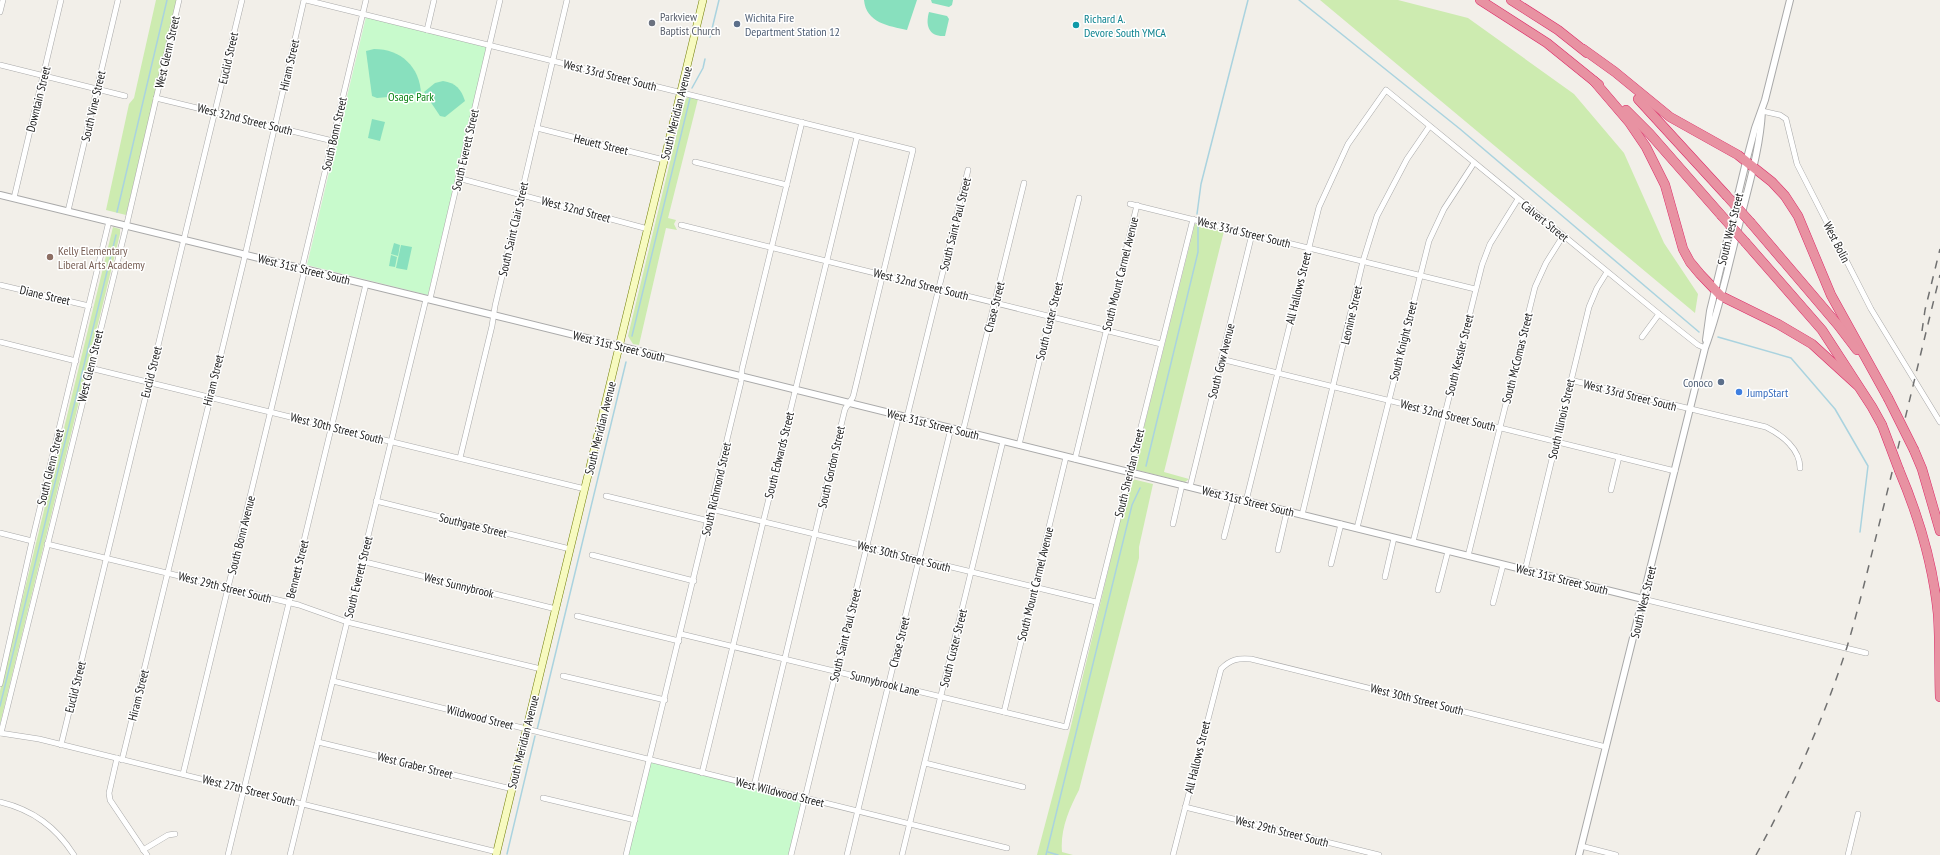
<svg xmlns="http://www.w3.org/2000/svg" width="1940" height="855" font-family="'PT Sans Narrow',sans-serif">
<rect width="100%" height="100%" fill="#f2efe9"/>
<!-- grass -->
<g fill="#cdebb0">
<polygon points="156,0 177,0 126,215 106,210 129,104 134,98"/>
<polygon points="1320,0 1398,0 1468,18 1574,94 1624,153 1664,243 1698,294 1695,313"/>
<polygon points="688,97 698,99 668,218 676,220 674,224 677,230 666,228 639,345 633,344 628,336 685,100"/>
<polygon points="1195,224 1224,231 1164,472 1189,479 1185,482 1137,470 1134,467"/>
<polygon points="113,227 120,229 120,234 0,724 0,691"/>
<path d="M 1132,479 L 1153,484 L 1139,547 L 1139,558 L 1079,790 C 1069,809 1060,830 1062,852 L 1073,855 L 1037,855 L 1070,730 L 1129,484 Z"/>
</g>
<!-- park -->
<g fill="#c8facc">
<polygon points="366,17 487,47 428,295 307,265"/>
<polygon points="650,761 805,799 791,855 627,855"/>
</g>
<!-- pitch -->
<g fill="#88e0be">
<path d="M 864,0 L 917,0 L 907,30 C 889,26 866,23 864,0 Z"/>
<polygon points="931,0 953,0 952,5 949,7 932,3"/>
<path d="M 929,12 L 947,16 L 949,19 L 945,36 C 929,37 925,26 929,12 Z"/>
<path d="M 374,49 C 401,49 420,67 421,94 L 377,98 L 372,96 L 366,51 Z"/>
<path d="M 443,81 C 456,83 461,89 465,101 L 445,117 L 440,116 L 424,92 L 435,83 Z"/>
<polygon points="372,119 385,122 380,141 368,138"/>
<polygon points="394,243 400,245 398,256 391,254"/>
<polygon points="401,245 412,247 407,270 396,268"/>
<polygon points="391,255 397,257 395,267 389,266"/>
</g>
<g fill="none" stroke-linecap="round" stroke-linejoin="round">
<!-- stream -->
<g stroke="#aad3df" stroke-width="1.5">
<polyline points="1299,0 1460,129 1699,332"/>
<polyline points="710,37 719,0"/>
<polyline points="692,88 703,68 705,59"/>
<polyline points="117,212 167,0"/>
<polyline points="1197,214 1201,184 1248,0"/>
<polyline points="632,336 690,98"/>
<polyline points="1718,337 1791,358 1835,409 1868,466 1860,532"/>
<polyline points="1146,466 1198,252 1198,227"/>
<polyline points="0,706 116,235"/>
<polyline points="537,730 626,362"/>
<polyline points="1048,852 1058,855"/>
<polyline points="507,854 535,736"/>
<polyline points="1046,855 1132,505 1140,488"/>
</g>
<defs>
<g id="minor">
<polyline points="306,0 913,150 853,397 845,409 754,786"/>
<polyline points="0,12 3,0"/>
<polyline points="427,30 434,0"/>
<polyline points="0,65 125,96"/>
<polyline points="156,98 333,141"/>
<polyline points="1762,111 1780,115 1786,119 1797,164 1871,309 1940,422"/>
<polyline points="537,128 664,160"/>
<polyline points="695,162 787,185"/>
<polyline points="458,178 648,229"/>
<polyline points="14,198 61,0"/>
<polyline points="1130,204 1475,289"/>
<polyline points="68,211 118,0"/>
<polyline points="681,225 1161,344"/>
<polyline points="302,268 366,0"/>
<polyline points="0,285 89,306"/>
<polyline points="430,299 500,0"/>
<polyline points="1642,337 1659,314"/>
<polyline points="0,342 76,361"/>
<polyline points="1221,359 1675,471"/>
<polyline points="90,368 585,489"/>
<path d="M 1570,380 L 1766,427 C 1782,435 1800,449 1800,468"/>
<polyline points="907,417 968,170"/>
<polyline points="963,431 1024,183"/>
<polyline points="1019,445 1079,198"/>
<polyline points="460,458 492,326 495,306 567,0"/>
<polyline points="1075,459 1137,205"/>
<polyline points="1190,487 1252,234"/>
<polyline points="1611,490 1619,457"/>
<polyline points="606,496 709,521"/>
<polyline points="376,501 570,549"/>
<polyline points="1246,501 1319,207 1348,144 1386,90 1659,314 1698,345 1705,348"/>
<polyline points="711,509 1096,602"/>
<polyline points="1302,515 1363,261 1377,216 1407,159 1429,127"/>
<polyline points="1173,524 1182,485"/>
<polyline points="1357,528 1429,241 1444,209 1474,163"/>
<polyline points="0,533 32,541"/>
<polyline points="1224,537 1234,498"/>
<polyline points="1413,542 1482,265 1490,244 1518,199"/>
<polyline points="47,544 299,605 347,622 541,669"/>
<polyline points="1278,550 1287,511"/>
<polyline points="592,555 694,581"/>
<polyline points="1468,556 1535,287 1546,263 1563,236"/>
<polyline points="361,561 556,609"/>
<polyline points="1331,564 1341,524"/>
<polyline points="1525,570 1589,307 1597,288 1607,272"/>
<polyline points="1385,577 1394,538"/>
<polyline points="1438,590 1448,551"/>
<polyline points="1643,599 1866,653"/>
<polyline points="1493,603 1503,565"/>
<polyline points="577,616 679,641"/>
<polyline points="681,634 1066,727 1193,219"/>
<polyline points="563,676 665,700"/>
<polyline points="333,681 1007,848"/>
<polyline points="0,684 32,541 109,221"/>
<polyline points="1004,712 1066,457"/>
<polyline points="0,733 39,739 497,852"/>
<polyline points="1,733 128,219 179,0"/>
<polyline points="318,742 512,789"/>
<polyline points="61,745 242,0"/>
<polyline points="117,758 109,793 110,800 147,855"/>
<polyline points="122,760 243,264 304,0"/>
<polyline points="925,763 1023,787"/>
<polyline points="702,773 857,137"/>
<polyline points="183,774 305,269"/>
<polyline points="543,798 635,820"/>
<path d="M 0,802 C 33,810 56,827 74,855"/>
<polyline points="1185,807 1379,855"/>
<polyline points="1581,846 1616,855"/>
<polyline points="143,850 168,835 175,834"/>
<polyline points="228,855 366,284"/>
<polyline points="290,855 426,299"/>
<polyline points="626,855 741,382 742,369 802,122"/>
<polyline points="791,855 899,415"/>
<polyline points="847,855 951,428"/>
<polyline points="902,855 1003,441"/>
<path d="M 1173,855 L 1221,669 C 1231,659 1238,658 1251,659 L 1606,747"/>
<polyline points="1848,855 1858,814"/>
</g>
<g id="tertiary">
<polyline points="0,195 489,314 1643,599"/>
<polyline points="1706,340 1710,311 1746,162 1755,128 1765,100 1790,0"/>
<path d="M 1579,855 L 1705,348 C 1720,308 1728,266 1739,225 C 1748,187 1760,150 1762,111"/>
</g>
<polyline id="secondary" points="496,855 703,0"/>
<g id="motorway">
<polyline points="1480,0 1547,43 1599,85"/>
<polyline points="1511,0 1558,30 1587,53"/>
<polyline points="1583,49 1615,72 1670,117 1738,155 1772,182 1785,196 1798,216 1831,295 1888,398"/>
<polyline points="1594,81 1629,122 1646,147 1665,185 1683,249 1690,262 1700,274 1721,296 1778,324 1812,344 1857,385"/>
<polyline points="1638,99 1726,195"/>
<polyline points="1626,110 1650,134 1721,215"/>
<polyline points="1751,223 1838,325 1857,350"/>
<polyline points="1746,243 1822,330 1872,407 1882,425"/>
<polyline points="1914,450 1922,469 1940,531"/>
<path d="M 1899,470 C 1919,517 1933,564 1938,614 C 1940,642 1939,670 1940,697"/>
</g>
</defs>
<!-- minor casing -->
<use href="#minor" stroke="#a9a9a9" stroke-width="6"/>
<!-- tertiary casing -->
<use href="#tertiary" stroke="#a9a9a9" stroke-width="8"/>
<!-- secondary casing -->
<use href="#secondary" stroke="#707d05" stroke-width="8"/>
<!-- motorway casing -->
<use href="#motorway" stroke="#dc2a67" stroke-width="10"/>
<!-- minor -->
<use href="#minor" stroke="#fff" stroke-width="5"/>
<!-- tertiary -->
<use href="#tertiary" stroke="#fff" stroke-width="6"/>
<!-- secondary -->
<use href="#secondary" stroke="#f7fabf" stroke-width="7"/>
<!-- motorway -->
<use href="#motorway" stroke="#e892a2" stroke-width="9"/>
<!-- rail -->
<g stroke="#707070" stroke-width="1.5" stroke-dasharray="8 8" stroke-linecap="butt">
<polyline points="1922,331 1925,310 1940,249"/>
<path d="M 1756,855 C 1792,789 1824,719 1847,647 C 1861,600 1872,552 1884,505 C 1903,428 1921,352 1940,275"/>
</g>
<defs>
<g id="motorway-bridge">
<polyline points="1726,195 1751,223"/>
<polyline points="1721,215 1746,243"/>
<polyline points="1888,398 1914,450"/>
<polyline points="1882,425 1899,470"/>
</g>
</defs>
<!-- motorway-bridge casing -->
<use href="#motorway-bridge" stroke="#dc2a67" stroke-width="10" stroke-linecap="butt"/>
<!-- motorway-bridge -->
<use href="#motorway-bridge" stroke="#e892a2" stroke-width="9"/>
</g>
<!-- markers -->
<circle fill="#6b7280" stroke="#fff" stroke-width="1.5" cx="652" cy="23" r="4"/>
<g fill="#5c6f8a" stroke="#fff" stroke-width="1.5">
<circle cx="737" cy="24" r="4"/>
<circle cx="1721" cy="382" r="4"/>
</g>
<circle fill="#0f9aa8" stroke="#fff" stroke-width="1.5" cx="1076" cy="25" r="4"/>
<circle fill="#8d6e63" stroke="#fff" stroke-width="1.5" cx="50" cy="257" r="4"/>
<circle fill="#3f7fe0" stroke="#fff" stroke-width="1.5" cx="1739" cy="392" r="4"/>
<g text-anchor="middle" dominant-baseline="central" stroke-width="3" stroke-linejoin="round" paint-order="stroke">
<!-- worship labels -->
<g font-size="12" fill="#5b616d" stroke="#fff" text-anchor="start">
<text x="660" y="16">Parkview<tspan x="660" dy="14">Baptist Church</tspan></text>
</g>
<!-- service labels -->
<g font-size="12" fill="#4e5e75" stroke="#fff" text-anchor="start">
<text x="745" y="17">Wichita Fire<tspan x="745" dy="14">Department Station 12</tspan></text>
<text x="1713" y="382" text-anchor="end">Conoco</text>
</g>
<!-- culture labels -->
<g font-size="12" fill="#0d838f" stroke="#fff" text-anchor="start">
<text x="1084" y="18">Richard A.<tspan x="1084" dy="14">Devore South YMCA</tspan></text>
</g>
<!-- street labels -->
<g font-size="12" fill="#222" stroke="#fff">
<text transform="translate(167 52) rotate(-77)">West Glenn Street</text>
<text transform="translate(228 58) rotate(-77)">Euclid Street</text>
<text transform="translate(289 65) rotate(-77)">Hiram Street</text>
<text transform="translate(610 75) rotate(14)">West 33rd Street South</text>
<text transform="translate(38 99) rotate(-76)">Downtain Street</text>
<text transform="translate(93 106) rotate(-77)">South Vine Street</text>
<text transform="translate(676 113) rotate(-76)">South Meridian Avenue</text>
<text transform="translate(245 119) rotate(14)">West 32nd Street South</text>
<text transform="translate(334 134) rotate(-77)">South Bonn Street</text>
<text transform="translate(601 144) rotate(14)">Heuett Street</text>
<text transform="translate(465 150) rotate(-77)">South Everett Street</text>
<text transform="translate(576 209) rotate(15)">West 32nd Street</text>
<text transform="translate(1545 221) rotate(39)">Calvert Street</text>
<text transform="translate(955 224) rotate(-76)">South Saint Paul Street</text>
<text transform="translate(513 229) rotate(-77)">South Saint Clair Street</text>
<text transform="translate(1730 229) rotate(-76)">South West Street</text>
<text transform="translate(1244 232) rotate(14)">West 33rd Street South</text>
<text transform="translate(1837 242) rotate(63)">West Bolin</text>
<text transform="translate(304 269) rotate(14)">West 31st Street South</text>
<text transform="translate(1120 274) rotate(-76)">South Mount Carmel Avenue</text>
<text transform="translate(921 284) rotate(14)">West 32nd Street South</text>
<text transform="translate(1298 288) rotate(-76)">All Hallows Street</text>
<text transform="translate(45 295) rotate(13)">Diane Street</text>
<text transform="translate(994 307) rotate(-76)">Chase Street</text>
<text transform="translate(1351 315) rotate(-77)">Leonine Street</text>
<text transform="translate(1049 321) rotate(-76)">South Custer Street</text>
<text transform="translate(1403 341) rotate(-76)">South Knight Street</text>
<text transform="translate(619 346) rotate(14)">West 31st Street South</text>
<text transform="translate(1459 355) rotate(-76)">South Kessler Street</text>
<text transform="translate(1517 358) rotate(-76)">South McComas Street</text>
<text transform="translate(1221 361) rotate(-76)">South Gow Avenue</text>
<text transform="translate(90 366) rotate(-76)">West Glenn Street</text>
<text transform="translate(151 372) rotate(-76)">Euclid Street</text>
<text transform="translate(213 380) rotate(-76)">Hiram Street</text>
<text transform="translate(1630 395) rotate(14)">West 33rd Street South</text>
<text transform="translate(1448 415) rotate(14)">West 32nd Street South</text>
<text transform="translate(1561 419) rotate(-77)">South Illinois Street</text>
<text transform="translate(933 424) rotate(14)">West 31st Street South</text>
<text transform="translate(337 428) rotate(14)">West 30th Street South</text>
<text transform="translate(600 428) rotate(-76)">South Meridian Avenue</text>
<text transform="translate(779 455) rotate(-76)">South Edwards Street</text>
<text transform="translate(50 467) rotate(-76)">South Glenn Street</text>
<text transform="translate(831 467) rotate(-77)">South Gordon Street</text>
<text transform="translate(1129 473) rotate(-76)">South Sheridan Street</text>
<text transform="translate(716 489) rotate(-77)">South Richmond Street</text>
<text transform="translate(1248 501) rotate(14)">West 31st Street South</text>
<text transform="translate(473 525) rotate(14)">Southgate Street</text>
<text transform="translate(241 535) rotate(-76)">South Bonn Avenue</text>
<text transform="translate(904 556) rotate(14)">West 30th Street South</text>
<text transform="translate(297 569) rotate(-76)">Bennett Street</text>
<text transform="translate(358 577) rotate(-76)">South Everett Street</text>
<text transform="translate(1562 579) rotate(14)">West 31st Street South</text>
<text transform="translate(1035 584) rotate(-76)">South Mount Carmel Avenue</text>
<text transform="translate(459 585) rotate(14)">West Sunnybrook</text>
<text transform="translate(225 587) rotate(14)">West 29th Street South</text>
<text transform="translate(1643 602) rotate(-76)">South West Street</text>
<text transform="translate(845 635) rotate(-76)">South Saint Paul Street</text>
<text transform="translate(899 642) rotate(-76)">Chase Street</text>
<text transform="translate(953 648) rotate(-76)">South Custer Street</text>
<text transform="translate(885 683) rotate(14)">Sunnybrook Lane</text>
<text transform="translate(75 687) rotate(-76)">Euclid Street</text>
<text transform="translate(138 695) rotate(-76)">Hiram Street</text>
<text transform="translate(1417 699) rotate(14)">West 30th Street South</text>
<text transform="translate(480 717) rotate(14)">Wildwood Street</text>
<text transform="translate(523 742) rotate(-76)">South Meridian Avenue</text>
<text transform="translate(1197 757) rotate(-76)">All Hallows Street</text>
<text transform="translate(415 765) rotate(14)">West Graber Street</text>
<text transform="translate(249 790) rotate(14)">West 27th Street South</text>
<text transform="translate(780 792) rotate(14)">West Wildwood Street</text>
<text transform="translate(1282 831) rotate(14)">West 29th Street South</text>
</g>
<!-- park labels -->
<g font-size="12" fill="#0c8416" stroke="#fff">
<text x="411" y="96">Osage Park</text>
</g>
<!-- education labels -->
<g font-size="12" fill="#785e54" stroke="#fff" text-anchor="start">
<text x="58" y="250">Kelly Elementary<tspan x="58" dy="14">Liberal Arts Academy</tspan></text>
</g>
<!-- shop labels -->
<g font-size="12" fill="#366cbe" stroke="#fff" text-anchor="start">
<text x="1747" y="392">JumpStart</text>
</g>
</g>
</svg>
